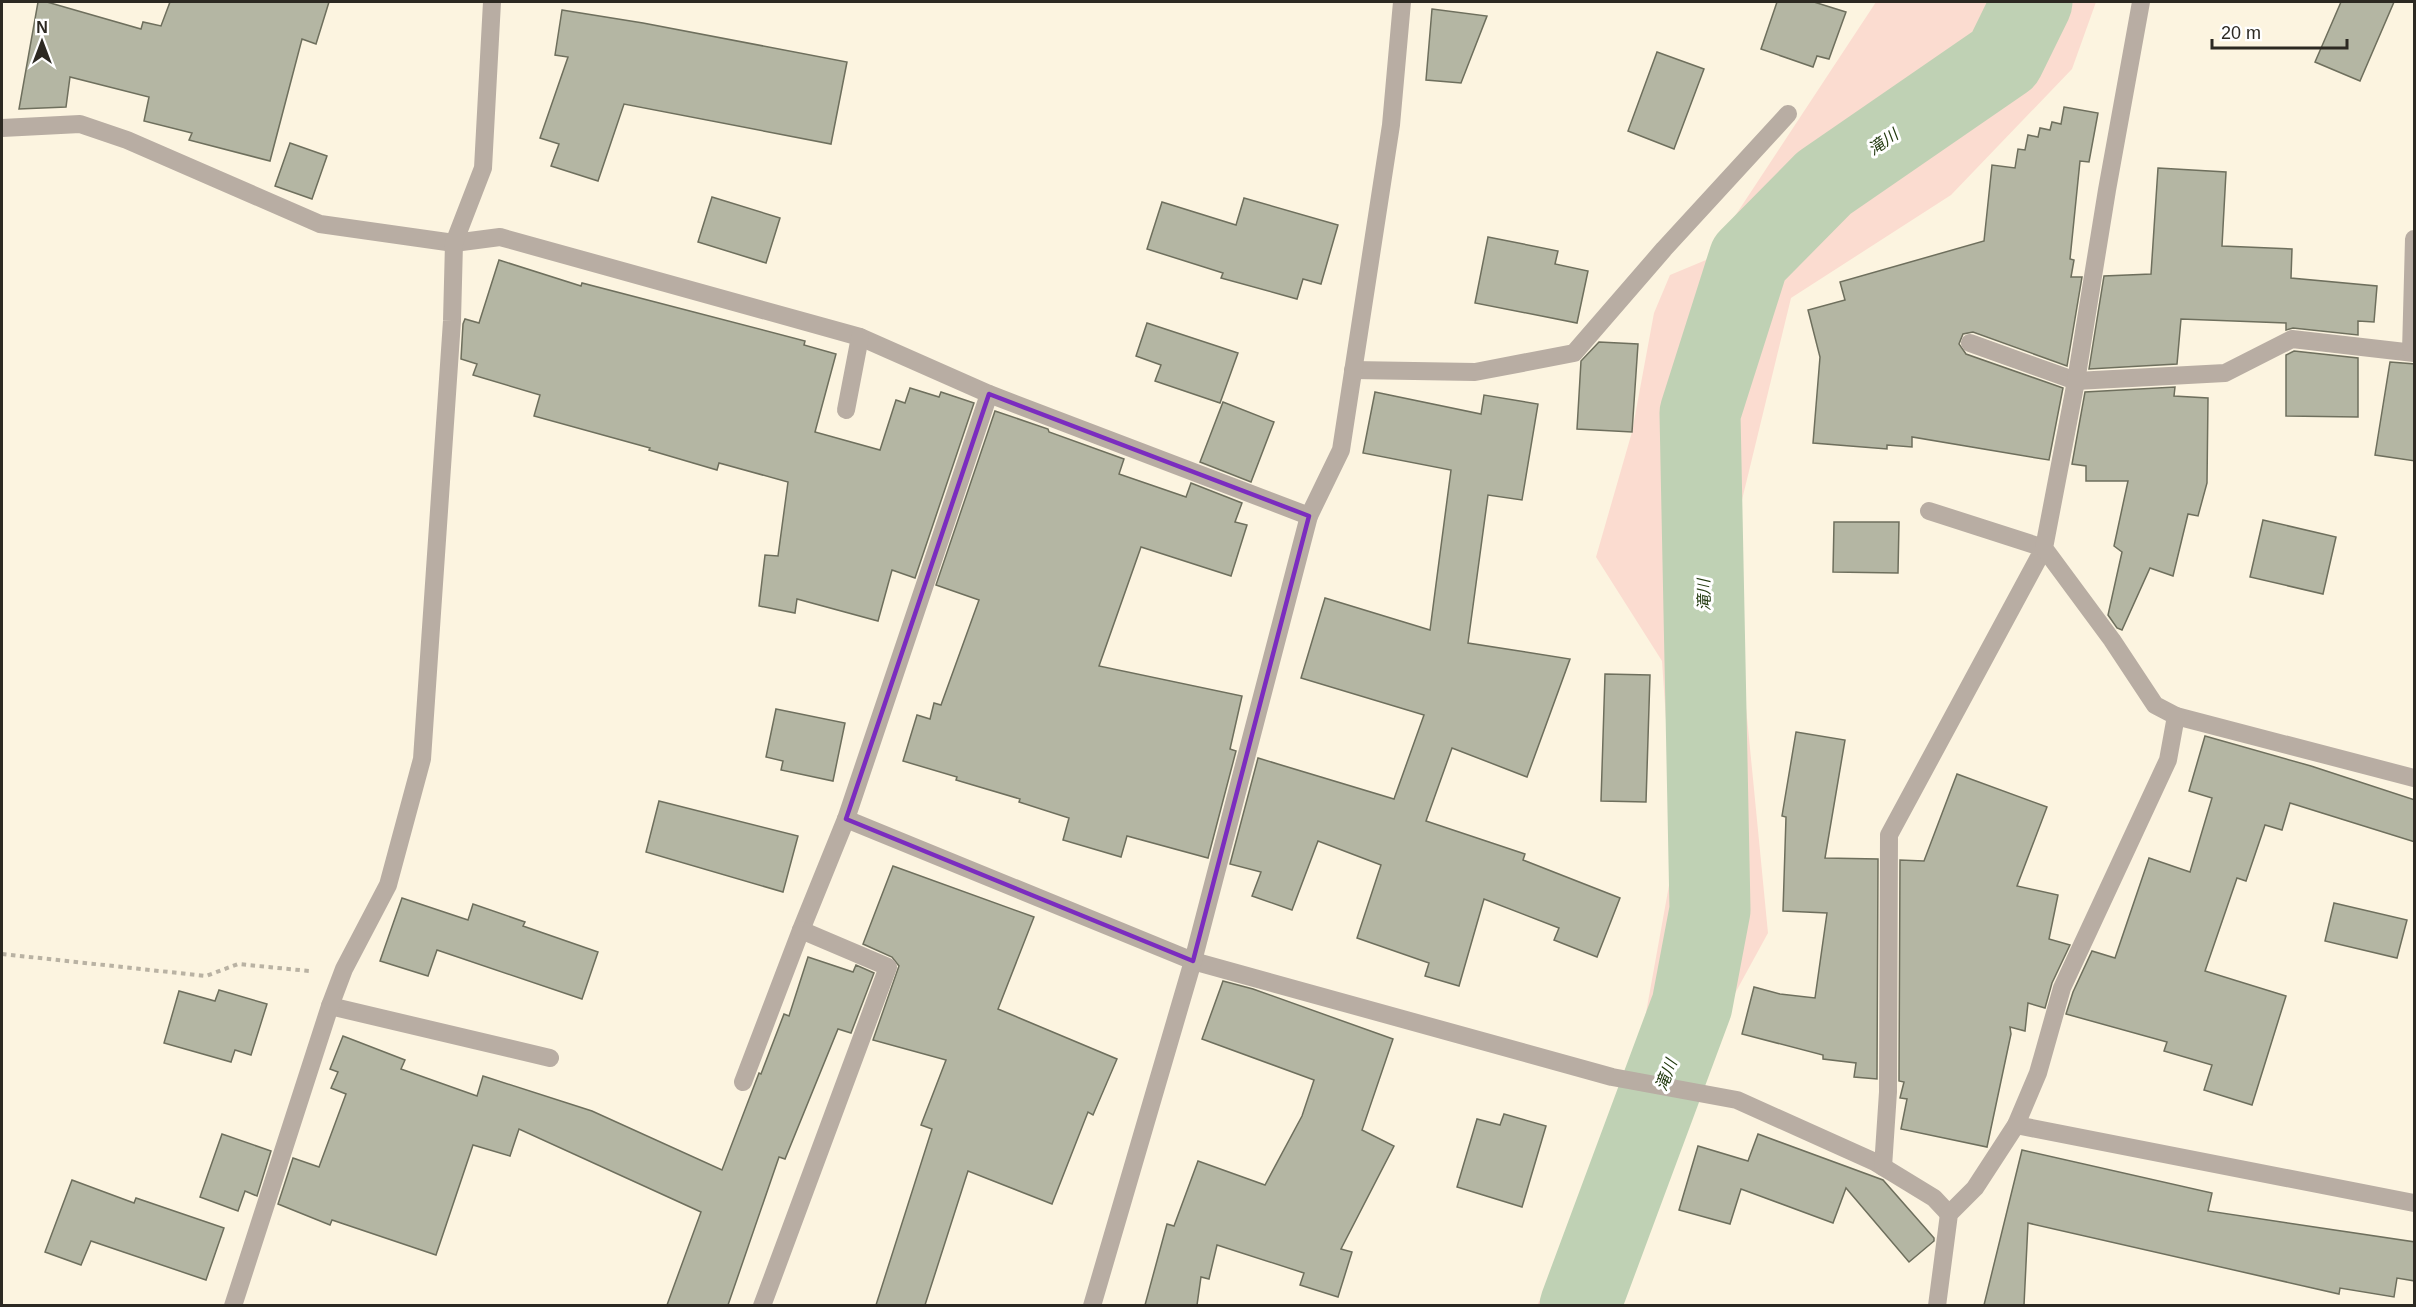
<svg xmlns="http://www.w3.org/2000/svg" width="2416" height="1307" font-family="Helvetica,'Noto Sans JP',sans-serif">
<rect width="100%" height="100%" fill="#fcf4e0"/>
<!-- green -->
<g fill="#fbdcd0">
<polygon points="1876,2 2096,2 2072,69 1951,195 1791,298 1741,504 1742,666 1768,933 1733,997 1642,1035 1675,852 1662,661 1596,557 1632,432 1654,313 1670,275 1706,260"/>
<polygon points="1570,1248 1581,1305 1537,1305"/>
</g>
<g fill="none" stroke-linecap="round" stroke-linejoin="round">
<!-- river -->
<polyline stroke="#bfd1b4" stroke-width="81" points="1580,1306 1692,1005 1710,910 1700,413 1749,259 1824,183 2004,59 2032,2"/>
</g>
<!-- building -->
<g fill="#b4b6a3" stroke="#6e6f5d" stroke-width="1.5">
<polygon points="38,2 47,2 141,29 143,22 161,26 170,2 329,2 316,44 302,39 270,161 189,140 192,133 144,121 149,97 70,77 66,107 19,109"/>
<polygon points="1777,2 1814,2 1846,12 1829,59 1817,56 1813,67 1761,49"/>
<polygon points="2341,2 2394,2 2360,81 2315,62"/>
<polygon points="1432,9 1487,16 1461,83 1426,80"/>
<polygon points="562,10 643,23 847,62 831,144 624,104 598,181 551,166 559,144 540,138 568,57 555,55"/>
<polygon points="1657,52 1704,69 1674,149 1628,131"/>
<polygon points="2064,107 2098,113 2089,162 2080,161 2070,259 2074,260 2071,277 2082,277 2067,366 1973,332 1963,334 1959,344 1966,354 2063,388 2049,460 1912,437 1912,447 1887,445 1887,449 1813,443 1820,357 1808,310 1845,300 1840,282 1984,241 1992,165 2015,168 2018,149 2025,150 2028,135 2038,137 2040,128 2050,130 2052,122 2061,124"/>
<polygon points="290,143 327,156 312,199 275,186"/>
<polygon points="2158,168 2226,172 2222,246 2292,249 2291,278 2377,286 2374,322 2358,321 2358,335 2293,328 2286,330 2286,323 2181,319 2177,364 2089,369 2104,276 2151,274"/>
<polygon points="712,197 780,218 766,263 698,242"/>
<polygon points="1244,198 1338,225 1321,284 1303,279 1297,299 1221,278 1223,273 1147,249 1162,202 1236,225"/>
<polygon points="1488,237 1558,251 1555,264 1588,271 1577,323 1475,303"/>
<polygon points="499,260 581,286 582,283 805,341 804,345 836,354 815,432 880,450 896,400 905,403 910,388 939,397 941,392 974,403 915,578 892,570 878,621 797,599 795,613 759,606 765,555 778,556 788,482 719,463 717,470 649,450 650,448 534,416 540,395 473,375 477,364 461,359 463,324 465,319 479,323"/>
<polygon points="1147,323 1238,353 1220,403 1155,381 1161,365 1136,356"/>
<polygon points="1599,342 1638,344 1632,432 1577,429 1581,361"/>
<polygon points="2294,351 2358,358 2358,417 2286,416 2286,355"/>
<polygon points="2390,362 2415,364 2415,461 2375,455"/>
<polygon points="2175,387 2174,396 2208,398 2207,483 2198,516 2188,514 2173,576 2150,568 2122,630 2117,628 2108,615 2122,552 2114,546 2128,481 2086,481 2086,466 2072,464 2085,392"/>
<polygon points="1375,392 1481,414 1484,395 1538,404 1522,500 1488,495 1468,643 1570,659 1527,777 1452,748 1426,821 1525,854 1523,860 1620,898 1597,957 1554,940 1559,928 1484,899 1459,986 1425,976 1429,963 1357,938 1381,865 1318,841 1292,910 1252,896 1261,872 1230,864 1258,758 1394,799 1424,715 1301,678 1325,598 1430,630 1451,470 1363,453"/>
<polygon points="1223,402 1274,422 1251,482 1200,462"/>
<polygon points="995,411 1048,429 1049,432 1124,459 1119,474 1186,497 1191,483 1242,503 1235,522 1247,525 1231,576 1141,547 1099,666 1242,696 1230,749 1236,751 1208,858 1127,836 1121,857 1063,840 1069,818 1019,802 1020,799 956,780 957,777 903,761 917,715 930,719 934,703 941,705 979,600 936,585"/>
<polygon points="2263,520 2336,537 2323,594 2250,577"/>
<polygon points="1834,522 1899,522 1898,573 1833,572"/>
<polygon points="1605,674 1650,675 1646,802 1601,801"/>
<polygon points="776,709 845,723 833,781 781,770 783,761 766,757"/>
<polygon points="1796,732 1845,740 1825,858 1878,859 1877,1079 1854,1077 1856,1063 1823,1059 1823,1055 1742,1034 1754,987 1780,994 1815,998 1827,913 1783,911 1786,817 1782,816"/>
<polygon points="2205,736 2311,766 2415,800 2415,842 2290,803 2282,830 2265,825 2246,881 2237,878 2205,971 2286,996 2252,1105 2204,1090 2212,1065 2164,1051 2167,1042 2066,1014 2073,992 2092,951 2115,958 2149,858 2190,872 2212,798 2189,791"/>
<polygon points="1957,774 2047,807 2017,886 2058,895 2049,939 2070,945 2052,983 2045,1008 2028,1003 2025,1031 2010,1027 2011,1034 1987,1147 1901,1129 1907,1099 1900,1098 1904,1082 1899,1081 1900,860 1924,861"/>
<polygon points="659,801 798,836 783,892 646,852"/>
<polygon points="893,866 1034,917 998,1009 1117,1059 1093,1115 1088,1112 1052,1204 968,1171 925,1305 876,1305 932,1129 921,1125 946,1060 873,1040 899,966 892,957 863,944"/>
<polygon points="402,898 468,920 473,904 525,922 523,926 598,952 582,999 437,950 428,976 380,961"/>
<polygon points="2334,903 2407,920 2397,958 2325,941"/>
<polygon points="808,957 853,972 856,965 874,973 851,1033 838,1029 785,1159 779,1157 728,1305 667,1305 701,1212 519,1129 510,1156 473,1145 436,1255 332,1220 330,1225 278,1204 293,1158 319,1167 346,1094 331,1088 338,1072 330,1069 343,1036 405,1060 401,1069 477,1096 483,1076 592,1111 722,1170 759,1073 761,1074 784,1014 789,1016"/>
<polygon points="1223,981 1253,989 1393,1039 1362,1130 1394,1146 1341,1249 1352,1252 1338,1297 1300,1285 1304,1273 1217,1245 1209,1279 1201,1277 1197,1305 1145,1305 1167,1224 1174,1226 1198,1161 1265,1185 1302,1116 1314,1080 1202,1039"/>
<polygon points="219,990 267,1004 251,1055 235,1050 231,1062 164,1043 179,991 215,1001"/>
<polygon points="1504,1114 1546,1126 1522,1207 1457,1187 1477,1119 1500,1125"/>
<polygon points="222,1134 271,1151 257,1196 245,1191 238,1211 200,1197"/>
<polygon points="1758,1134 1883,1180 1934,1238 1934,1241 1909,1262 1846,1188 1833,1223 1741,1189 1730,1224 1679,1210 1698,1146 1748,1161"/>
<polygon points="2022,1150 2212,1193 2208,1211 2415,1242 2415,1281 2397,1278 2394,1297 2340,1288 2339,1294 2028,1223 2024,1305 1984,1305"/>
<polygon points="72,1180 134,1203 136,1198 224,1228 206,1280 91,1241 81,1265 45,1252"/>
</g>
<g fill="none" stroke-linecap="round" stroke-linejoin="round">
<!-- path -->
<polyline stroke="#b9b2a3" stroke-width="4" stroke-dasharray="4.5 4.5" stroke-linecap="butt" points="2,954 206,976 238,964 309,971"/>
<!-- minor -->
<g stroke="#b8ada3" stroke-width="18">
<polyline points="2,128 80,124 127,140 320,224 454,243 500,237 860,337 989,394 1309,516"/>
<polyline points="1970,343 2076,381 2225,373 2292,339 2414,353"/>
<polyline points="2411,352 2414,239"/>
<polyline points="1353,370 1475,372 1574,353 1664,249 1788,114"/>
<polyline points="846,410 860,337"/>
<polyline points="2176,716 2414,778"/>
<polyline points="846,819 1193,961 1612,1077 1737,1100 1875,1162 1934,1198 1949,1214"/>
<polyline points="330,1006 550,1058"/>
<polyline points="743,1082 801,930 846,819 989,394"/>
<polyline points="2016,1125 2414,1203"/>
<polyline points="1883,1167 1888,1092 1889,835 2044,548 1929,511"/>
<polyline points="233,1306 330,1006 344,969 388,885 422,759 452,321 454,243 483,168 492,2"/>
<polyline points="762,1306 888,967 801,930"/>
<polyline points="1092,1306 1193,961 1309,516 1341,450 1391,125 1402,2"/>
<polyline points="1937,1306 1949,1214 1975,1188 2016,1125 2038,1073 2062,988 2168,760 2176,716 2155,705 2112,640 2044,548 2076,381 2107,190 2141,2"/>
</g>
</g>
<!-- marked area -->
<path fill="none" stroke="#7b2cbf" stroke-width="4.5" stroke-linejoin="round" d="M 989,394 L 1309,516 L 1193,961 L 846,819 Z"/>
<g text-anchor="middle" dominant-baseline="central" stroke-width="6" stroke-linejoin="round" paint-order="stroke">
<!-- water labels -->
<g font-size="16" font-style="italic" fill="#233b10" stroke="#fff">
<text transform="translate(1883 142) rotate(-35)">滝川</text>
<text transform="translate(1704 595) rotate(-91)">滝川</text>
<text transform="translate(1666 1075) rotate(-69)">滝川</text>
</g>
</g>
<!-- border -->
<rect width="2416" height="1307" fill="none" stroke="#2c2922" stroke-width="6"/>
<!-- north arrow -->
<g transform="translate(42 42)" stroke="#ffffff" stroke-width="4.5" paint-order="stroke">
<path d="M0-4.5L10 22L0 15L-10 22Z" fill="#2c2922"/>
<text y="-9" font-size="16" font-weight="bold" text-anchor="middle" fill="#2c2922">N</text>
</g>
<!-- scale -->
<path d="M2212 39v9h135v-9" fill="none" stroke="#2c2922" stroke-width="3"/>
<text x="2221" y="39" font-size="18" fill="#2c2922" stroke="#ffffff" stroke-width="4.5" paint-order="stroke">20 m</text>
</svg>
